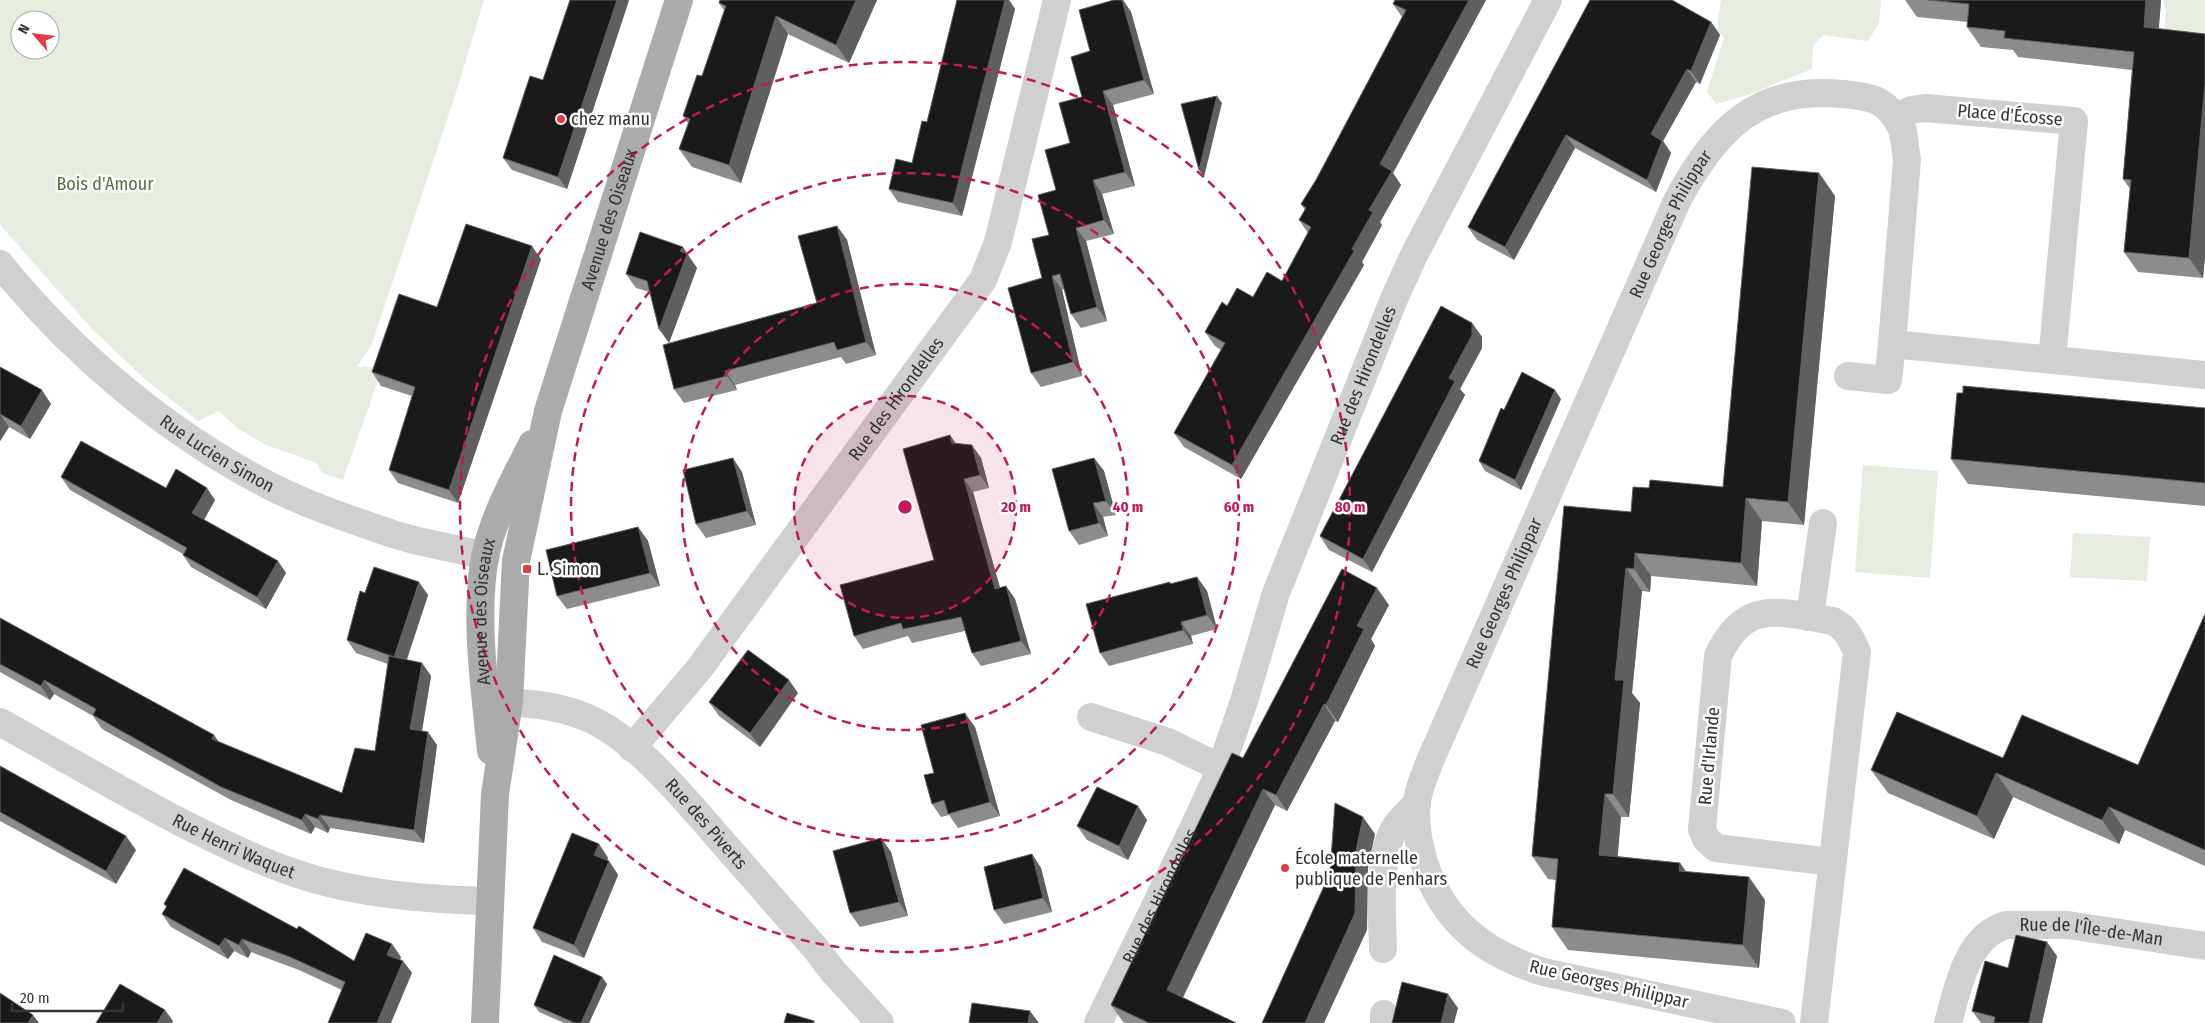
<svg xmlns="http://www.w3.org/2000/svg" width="2205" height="1023" font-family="'Fira Sans Condensed',sans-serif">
<rect width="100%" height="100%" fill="#fff"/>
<!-- green -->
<g fill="#e6ecdf" fill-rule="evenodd">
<path d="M 0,0 L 484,0 L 454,99 L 371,346 L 357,367 L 383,366 L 343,480 L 322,473 L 317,463 L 266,445 L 237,428 L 219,411 L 198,421 L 145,379 L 92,329 L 2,227 L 0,222 ZM 20,20 L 50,20 L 50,50 L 20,50 Z"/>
<polygon points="1721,0 1881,0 1879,23 1868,41 1824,35 1813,45 1812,69 1748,95 1716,104 1707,91 1724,38 1717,30"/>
<polygon points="2163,0 2205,0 2205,40 2164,33 2166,11"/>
<polygon points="1863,465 1938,471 1930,578 1855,572"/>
<polygon points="2073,533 2150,537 2147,581 2070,577"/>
</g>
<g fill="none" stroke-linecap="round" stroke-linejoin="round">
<!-- street -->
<g stroke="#d0d0d0" stroke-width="28">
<path id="s1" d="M 0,264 C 73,354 167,433 270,486 C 309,506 352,520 393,534 C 424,544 455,548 486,556"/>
<polyline points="2052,360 2074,121 1925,108 1911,110 1896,118 1903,131 1907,160 1892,344 2205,375"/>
<polyline points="1848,376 1888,380 1892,344"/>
<polyline points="1810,617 1823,523"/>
<path id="s2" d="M 486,702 C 519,702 552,704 583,716 C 633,735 683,797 718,837 C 750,874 783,911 816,949 L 832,970 L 880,1023"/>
<polyline points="1091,717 1168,742 1221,768"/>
<path id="s3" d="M 0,722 C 61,756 121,791 182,823 C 230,847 280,872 333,884 C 384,896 438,900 490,901"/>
<path id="s4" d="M 632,748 L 699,669 L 983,280 L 998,242 L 1057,0"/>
<path d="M 1383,949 C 1382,915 1377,855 1396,826 C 1402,818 1409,811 1417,804"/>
<path id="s5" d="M 1098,1023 L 1193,829 L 1221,768 L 1244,701 L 1276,593 L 1394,299 L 1414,255 L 1548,0"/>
<polyline points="1384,1023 1384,1014"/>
<path id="s6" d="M 1782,1023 L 1543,972 C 1484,953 1443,922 1424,862 C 1418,842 1414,822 1417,801 C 1419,787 1425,774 1430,761 L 1677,201 C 1715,130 1757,85 1843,94 C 1868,97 1881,97 1896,118"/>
<path d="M 1814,1023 L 1857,652 C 1851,638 1847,629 1833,621 C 1779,612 1745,598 1718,656 L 1702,829 L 1706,839 L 1716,848 L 1832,862"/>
<path id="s7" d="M 1948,1023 C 1958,988 1966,937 2006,925 L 2068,925 L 2205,946"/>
</g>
<!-- primary -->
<g stroke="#ababab" stroke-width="28">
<path id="s8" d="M 491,751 C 485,690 474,617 485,557 C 493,517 514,481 532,444"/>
<path id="s9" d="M 485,1023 L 495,794 L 509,702 L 516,561 L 548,411 L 679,0"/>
</g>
</g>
<!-- wall -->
<g fill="#8c8c8c">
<polygon points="570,0 629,0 567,189 512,170 503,158 543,80"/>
<polygon points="877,0 849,63 788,34 741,183 692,167 679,149 688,123 683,116 702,76 724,10 719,3"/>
<polygon points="957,0 1009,0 1015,9 962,216 898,202 889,189 912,163 927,122"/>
<polygon points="1114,0 1123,0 1131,12 1154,94 1113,105 1135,186 1102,194 1114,234 1086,241 1107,321 1081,328 1071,314 1064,289 1062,290 1082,376 1041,387 1031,373 1042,278 1056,190 1070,143 1082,97"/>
<polygon points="1486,0 1393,173 1401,185 1380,222 1382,225 1362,262 1364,265 1241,479 1184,447 1174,433 1221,350 1215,346 1205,332 1227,306 1253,297 1282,281 1308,233 1299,220 1305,210 1301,204 1316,180 1402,17 1393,4"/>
<polygon points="1590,0 1711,22 1720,35 1700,84 1696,82 1663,141 1671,153 1656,192 1575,148 1514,260 1477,240 1468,227"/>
<polygon points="1905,0 2161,0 2159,29 2205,34 2205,256 2203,278 2138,272 2124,252 2130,189 2123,179 2132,70 2018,57 2013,50 1981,47 1967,27 1968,22 1917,17"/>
<polygon points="1819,173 1835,196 1804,525 1762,521 1757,586 1651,576 1650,592 1642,591 1632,693 1640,703 1629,817 1621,817 1617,856 1680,863 1686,872 1765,900 1759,968 1568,950 1552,927 1556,880 1548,879 1532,856 1631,512 1649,488 1723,487"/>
<polygon points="837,226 847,240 876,355 846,364 841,357 735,385 737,390 684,403 674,389 669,343 650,292 636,288 626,274 692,260 692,261 697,268 669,343 817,303"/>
<polygon points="541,259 458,503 398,483 389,470 412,396 381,386 372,372 437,307"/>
<polygon points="1472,323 1482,337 1482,348 1460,389 1465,395 1372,572 1329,550 1320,536"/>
<polygon points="0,367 51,404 30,439 9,427 0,441"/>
<polygon points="1561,399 1521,490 1485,471 1479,461 1504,410"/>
<polygon points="2205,408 2205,506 1968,484 1951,459"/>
<polygon points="956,443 981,458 989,488 973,492 1000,588 1006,586 1015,599 1031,654 981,666 972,653 965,631 912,643 908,636 863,649 854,636 934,560"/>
<polygon points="1094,458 1104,471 1116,515 1103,517 1108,536 1079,545 1069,531"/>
<polygon points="742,472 756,525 706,538 696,524"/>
<polygon points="61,477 166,488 215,500 204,520 286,573 266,609 191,567 183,555 183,554 70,490"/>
<polygon points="638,527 648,541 660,586 567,609 557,596"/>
<polygon points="1197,577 1207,591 1217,629 1191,636 1193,644 1109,666 1100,653 1171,584"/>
<polygon points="365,593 428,595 407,660 422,663 431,676 422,731 437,745 424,843 330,828 328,833 315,827 311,834 231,800 102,729 93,716 54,694 50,700 0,672 0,618 214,735 218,741 342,793 375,751 388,664 356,653 347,640"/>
<polygon points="1389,605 1371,639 1375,646 1338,722 1335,721 1287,811 1275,805 1183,998 1236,1023 1126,1023 1123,1022 1111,1005 1243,758"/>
<polygon points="2205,614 2205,866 2125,830 2119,844 2013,797 1994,839 1888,793 1871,770 2003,758 2138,765"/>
<polygon points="798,693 760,747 719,716 709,702"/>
<polygon points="975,727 1000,816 958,828 949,815 941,817 932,804 934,773"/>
<polygon points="0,766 136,850 116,884 0,821"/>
<polygon points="1147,820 1128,860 1087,840 1077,826"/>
<polygon points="881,838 891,852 908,916 860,927 850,913"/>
<polygon points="599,844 608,858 607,861 609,861 618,875 584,958 542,942 533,928"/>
<polygon points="1032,854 1041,868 1052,912 1004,924 994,910"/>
<polygon points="164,904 354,961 401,957 400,959 403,961 412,973 342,990 299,970 251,952 248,958 234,951 228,959 171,927 162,914 166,907"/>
<polygon points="2057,956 2042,1023 1981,1023 1972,1011 2008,968"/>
<polygon points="607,984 589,1023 564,1023 539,1012 534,1005"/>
</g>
<!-- shaded-wall -->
<g fill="#5f5f5f">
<polygon points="617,0 629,0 567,189 558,177"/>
<polygon points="856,0 877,0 849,63 836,45"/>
<polygon points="1005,0 1009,0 1015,9 962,216 953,203"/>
<polygon points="1122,0 1123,0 1131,12 1154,94 1144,80"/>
<polygon points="1469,0 1486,0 1393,173 1401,185 1380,222 1382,225 1362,262 1364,265 1241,479 1232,465 1352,249 1369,210 1380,164"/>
<polygon points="2146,0 2161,0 2157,47 2144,27"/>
<polygon points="776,16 788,34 741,183 729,165"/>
<polygon points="1711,22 1720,35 1700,84 1691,71"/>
<polygon points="1687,69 1696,82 1663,141 1671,153 1656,192 1647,180 1651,134"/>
<polygon points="2205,83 2205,256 2203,278 2189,258"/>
<polygon points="1103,91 1113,105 1135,186 1125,172"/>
<polygon points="1217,96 1222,103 1204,177 1199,170"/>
<polygon points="1566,135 1575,148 1514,260 1505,247"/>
<polygon points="1819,173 1835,196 1804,525 1788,502"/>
<polygon points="1093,180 1102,194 1114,234 1104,220"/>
<polygon points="837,226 847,240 876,355 866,342"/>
<polygon points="1076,228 1086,241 1107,321 1097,307"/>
<polygon points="532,246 541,259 458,503 449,490"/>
<polygon points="683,247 697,268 669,343 659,329 680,251"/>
<polygon points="1052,276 1062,290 1082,376 1073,362"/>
<polygon points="1472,323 1482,337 1482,348 1460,389 1465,395 1372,572 1363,559 1449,378"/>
<polygon points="725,371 735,385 737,390 727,376"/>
<polygon points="42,390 51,404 30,439 21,426"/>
<polygon points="1555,390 1561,399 1521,490 1515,480"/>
<polygon points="0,414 9,427 0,441"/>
<polygon points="950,435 959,448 952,443"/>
<polygon points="972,445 981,458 989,488 980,475"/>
<polygon points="733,458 742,472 756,525 747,511"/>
<polygon points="1094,458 1104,471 1116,515 1106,501"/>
<polygon points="964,479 973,492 1004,602 995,589"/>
<polygon points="207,488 215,500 201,525 192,513"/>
<polygon points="1746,498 1762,521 1757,586 1741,563"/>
<polygon points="1093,503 1103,517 1108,536 1099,523"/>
<polygon points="638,527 648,541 660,586 650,573"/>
<polygon points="1635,553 1651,576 1650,592 1634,569"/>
<polygon points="278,561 286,573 266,609 257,597"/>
<polygon points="1626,568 1642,591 1632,693 1640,703 1629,817 1613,794 1615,680"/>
<polygon points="1197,577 1207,591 1217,629 1207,615"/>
<polygon points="419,582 428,595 403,670 394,657"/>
<polygon points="1006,586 1015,599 1031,654 1021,641"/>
<polygon points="1377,588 1389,605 1371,639 1375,646 1338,722 1326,705 1357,626"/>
<polygon points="1181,622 1191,636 1193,644 1183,630"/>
<polygon points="422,663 431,676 420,742 410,729"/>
<polygon points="44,680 54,694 50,700 41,686"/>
<polygon points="789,680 798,693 760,747 750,733"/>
<polygon points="1324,704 1335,721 1287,811 1276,795"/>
<polygon points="965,713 975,727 1000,816 990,802"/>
<polygon points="428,732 437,745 424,843 414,830"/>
<polygon points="214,735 223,749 212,739"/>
<polygon points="1996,773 2013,797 1994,839 1977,816"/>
<polygon points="1263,789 1275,805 1178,1007 1167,990"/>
<polygon points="1605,794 1621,817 1616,878 1599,855"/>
<polygon points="1138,806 1147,820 1128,860 1119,846"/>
<polygon points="2109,807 2125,830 2119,844 2102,820"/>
<polygon points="305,814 315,827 311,834 302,820"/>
<polygon points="320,815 330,828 328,833 318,819"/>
<polygon points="1363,817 1375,834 1368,868 1367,930 1324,1023 1305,1023 1356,851"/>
<polygon points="126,836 136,850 116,884 106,871"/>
<polygon points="881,838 891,852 908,916 899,902"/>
<polygon points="599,844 608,858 604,868 594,855"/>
<polygon points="1032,854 1041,868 1052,912 1043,898"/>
<polygon points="609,861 618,875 584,958 574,945"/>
<polygon points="1680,863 1696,886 1679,871"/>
<polygon points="1749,877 1765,900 1759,968 1743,945"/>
<polygon points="225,938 234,951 228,959 219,946"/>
<polygon points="242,939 251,952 248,958 239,945"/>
<polygon points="2047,942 2057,956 2042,1023 2029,1023"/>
<polygon points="392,944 401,957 396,967 387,955"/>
<polygon points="403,961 412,973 391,1023 377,1023"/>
<polygon points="602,977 607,984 589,1023 581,1023"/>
<polygon points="1448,994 1458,1008 1454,1023 1441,1023"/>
<polygon points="165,1010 173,1021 172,1023 157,1023"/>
<polygon points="1030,1011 1039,1023 1028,1023"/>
<polygon points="33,1015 39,1023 28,1023"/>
</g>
<!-- building -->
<g fill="#1a1a1a" stroke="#5f5f5f">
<polygon points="570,0 617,0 558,177 503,158 530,76 543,80"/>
<polygon points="720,0 856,0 836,45 776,16 729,165 679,149 690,119 683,116 697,75 702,76 726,6 719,3"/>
<polygon points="957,0 1005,0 953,203 889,189 896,159 912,163 922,121 927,122"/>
<polygon points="1114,0 1122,0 1144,80 1103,91 1125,172 1093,180 1104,220 1076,228 1097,307 1071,314 1060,274 1052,276 1073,362 1031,373 1008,288 1042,278 1032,239 1049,235 1038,195 1056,190 1045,150 1070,143 1059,103 1082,97 1071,57 1090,51 1079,10"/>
<polygon points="1395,0 1469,0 1380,164 1392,171 1369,210 1373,212 1352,249 1354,251 1232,465 1174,433 1225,343 1205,332 1222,302 1227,306 1237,288 1253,297 1267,272 1282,281 1311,227 1299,220 1306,208 1301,204 1316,180 1406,10 1393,4"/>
<polygon points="1590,0 1672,0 1711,22 1691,71 1687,69 1651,134 1662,141 1647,180 1566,135 1505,247 1468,227"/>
<polygon points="1928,0 2146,0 2144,27 2205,34 2205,83 2189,258 2124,252 2131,180 2123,179 2134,52 2004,38 2005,31 1967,27 1969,4"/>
<polygon points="1217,96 1199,170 1181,104"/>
<polygon points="1752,167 1819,173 1788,502 1746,498 1741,563 1635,553 1634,569 1626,568 1615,680 1624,680 1613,794 1605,794 1599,855 1680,863 1679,871 1749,877 1743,945 1552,927 1558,859 1532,856 1564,506 1631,512 1633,487 1649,488 1650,480 1723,487"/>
<polygon points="466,224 532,246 449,490 389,470 415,387 372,372 399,294 437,307"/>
<polygon points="837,226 866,342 837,350 834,342 725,371 727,376 674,389 663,345 817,303 798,236"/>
<polygon points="640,232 683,247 680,251 687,254 659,329 647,281 626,274"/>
<polygon points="1441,306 1472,323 1472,335 1449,378 1455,381 1363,559 1320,536"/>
<polygon points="0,367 42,390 21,426 0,414"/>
<polygon points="1522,372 1555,390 1515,480 1479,461 1501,408 1504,410"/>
<polygon points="1963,386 2205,408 2205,483 1951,459 1957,393 1963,393"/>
<polygon points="950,435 952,443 972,445 980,475 964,479 995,589 1006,586 1021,641 972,653 961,617 903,629 901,623 854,636 840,585 934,560 903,449"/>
<polygon points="81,441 166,488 176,469 207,488 192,513 278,561 257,597 183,555 187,548 61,477"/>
<polygon points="733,458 747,511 696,524 683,470"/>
<polygon points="1094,458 1106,501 1093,503 1099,523 1069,531 1052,469"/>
<polygon points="638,527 650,573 557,596 546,550"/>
<polygon points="374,567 419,582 394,657 347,640 360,591 365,593"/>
<polygon points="1342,569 1377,588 1357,626 1364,629 1326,705 1324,704 1276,795 1263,789 1167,990 1236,1023 1149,1023 1111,1005 1232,753 1243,758"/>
<polygon points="1197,577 1207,615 1181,622 1183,630 1100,653 1086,604 1170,582 1170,584"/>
<polygon points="2205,614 2205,850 2109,807 2102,820 1996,773 1977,816 1871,770 1897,712 2003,758 2022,715 2138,765"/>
<polygon points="0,618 214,735 212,739 342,793 355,748 375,751 389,656 422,663 410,729 428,732 414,830 320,815 318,819 305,814 302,820 221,787 93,715 96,709 44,680 41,686 0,664"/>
<polygon points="748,650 789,680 750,733 709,702"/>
<polygon points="965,713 990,802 948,814 944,800 932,804 924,775 934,773 921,725"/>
<polygon points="0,766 126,836 106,871 0,812"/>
<polygon points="1097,787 1138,806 1119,846 1077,826"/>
<polygon points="1335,803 1363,817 1356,851 1355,913 1305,1023 1262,1023 1330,873"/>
<polygon points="572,833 599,844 594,855 609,861 574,945 533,928"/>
<polygon points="881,838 899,902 850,913 833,851"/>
<polygon points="1032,854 1043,898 994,910 984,867"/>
<polygon points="184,868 297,929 299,926 354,961 366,933 392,944 387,955 403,961 377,1023 328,1023 345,982 290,957 242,939 239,945 225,938 219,946 162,914 167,906 164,904"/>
<polygon points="2016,935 2047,942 2029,1023 1994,1023 1995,1017 1972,1011 1985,961 2008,968"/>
<polygon points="554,955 602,977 581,1023 575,1023 534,1005"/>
<polygon points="1402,982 1448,994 1441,1023 1392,1023"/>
<polygon points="120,984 165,1010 157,1023 96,1023"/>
<polygon points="0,993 33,1015 28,1023 0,1023"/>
<polygon points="972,1003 1030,1011 1028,1023 969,1023"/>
<polygon points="787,1013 814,1021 814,1023 784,1023"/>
</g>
<!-- distance rings -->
<circle cx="905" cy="507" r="111" fill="#c2185b" fill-opacity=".12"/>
<g fill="none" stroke="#c2185b" stroke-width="2.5" stroke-dasharray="9 6">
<circle cx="905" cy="507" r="111"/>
<circle cx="905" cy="507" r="223"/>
<circle cx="905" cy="507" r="334"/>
<circle cx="905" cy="507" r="445"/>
</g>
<!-- markers -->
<g fill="#e63946" stroke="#fff" stroke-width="2">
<circle cx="561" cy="119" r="5"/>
<rect x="522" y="564" width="10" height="10" rx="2.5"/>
<circle cx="1285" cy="868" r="5"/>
</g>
<g text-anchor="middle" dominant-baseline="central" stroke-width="5" stroke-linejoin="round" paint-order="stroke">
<!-- street labels -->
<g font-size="18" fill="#333" stroke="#fff">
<text transform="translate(2010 115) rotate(5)">Place d'Écosse</text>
<text stroke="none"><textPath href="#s9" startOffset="818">Avenue des Oiseaux</textPath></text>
<text stroke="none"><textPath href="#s6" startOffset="1106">Rue Georges Philippar</textPath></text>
<text stroke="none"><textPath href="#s5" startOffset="701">Rue des Hirondelles</textPath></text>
<text stroke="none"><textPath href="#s4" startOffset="438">Rue des Hirondelles</textPath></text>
<text stroke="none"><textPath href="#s1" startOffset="290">Rue Lucien Simon</textPath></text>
<text stroke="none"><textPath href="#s6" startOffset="701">Rue Georges Philippar</textPath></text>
<text stroke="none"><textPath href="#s8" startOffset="140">Avenue des Oiseaux</textPath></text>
<text transform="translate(1709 756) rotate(-85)">Rue d'Irlande</text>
<text stroke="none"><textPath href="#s2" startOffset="264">Rue des Piverts</textPath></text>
<text stroke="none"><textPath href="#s3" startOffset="265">Rue Henri Waquet</textPath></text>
<text stroke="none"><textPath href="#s5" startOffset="141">Rue des Hirondelles</textPath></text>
<text stroke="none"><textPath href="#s7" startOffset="205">Rue de l'Île-de-Man</textPath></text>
<text transform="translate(1609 984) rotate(13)">Rue Georges Philippar</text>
</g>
<!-- poi labels -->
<g font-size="18" fill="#333" stroke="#fff" text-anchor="start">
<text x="571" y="119">chez manu</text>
<text x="537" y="569">L. Simon</text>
<text x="1295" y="858">École maternelle<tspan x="1295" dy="21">publique de Penhars</tspan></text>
</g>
<!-- park labels -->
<g font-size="18" fill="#56703f" stroke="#fff">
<text x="105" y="184">Bois d'Amour</text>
</g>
</g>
<circle cx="905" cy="507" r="8" fill="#c2185b" stroke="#fff" stroke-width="2.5"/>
<g font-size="15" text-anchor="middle" font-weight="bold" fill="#c2185b" stroke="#fff" stroke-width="5" stroke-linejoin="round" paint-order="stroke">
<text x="1016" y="512">20 m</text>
<text x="1128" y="512">40 m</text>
<text x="1239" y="512">60 m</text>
<text x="1350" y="512">80 m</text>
</g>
<!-- north arrow -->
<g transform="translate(35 35) rotate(298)"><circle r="24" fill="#ffffff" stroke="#adadad"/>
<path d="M0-4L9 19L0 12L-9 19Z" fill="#e63946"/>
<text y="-8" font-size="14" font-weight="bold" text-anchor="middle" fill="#333333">N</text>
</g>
<!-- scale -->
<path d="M12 1003v8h111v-8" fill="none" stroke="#333333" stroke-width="2.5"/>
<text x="20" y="1003" font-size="15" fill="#333333" stroke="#ffffff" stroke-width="4" paint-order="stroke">20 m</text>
</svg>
